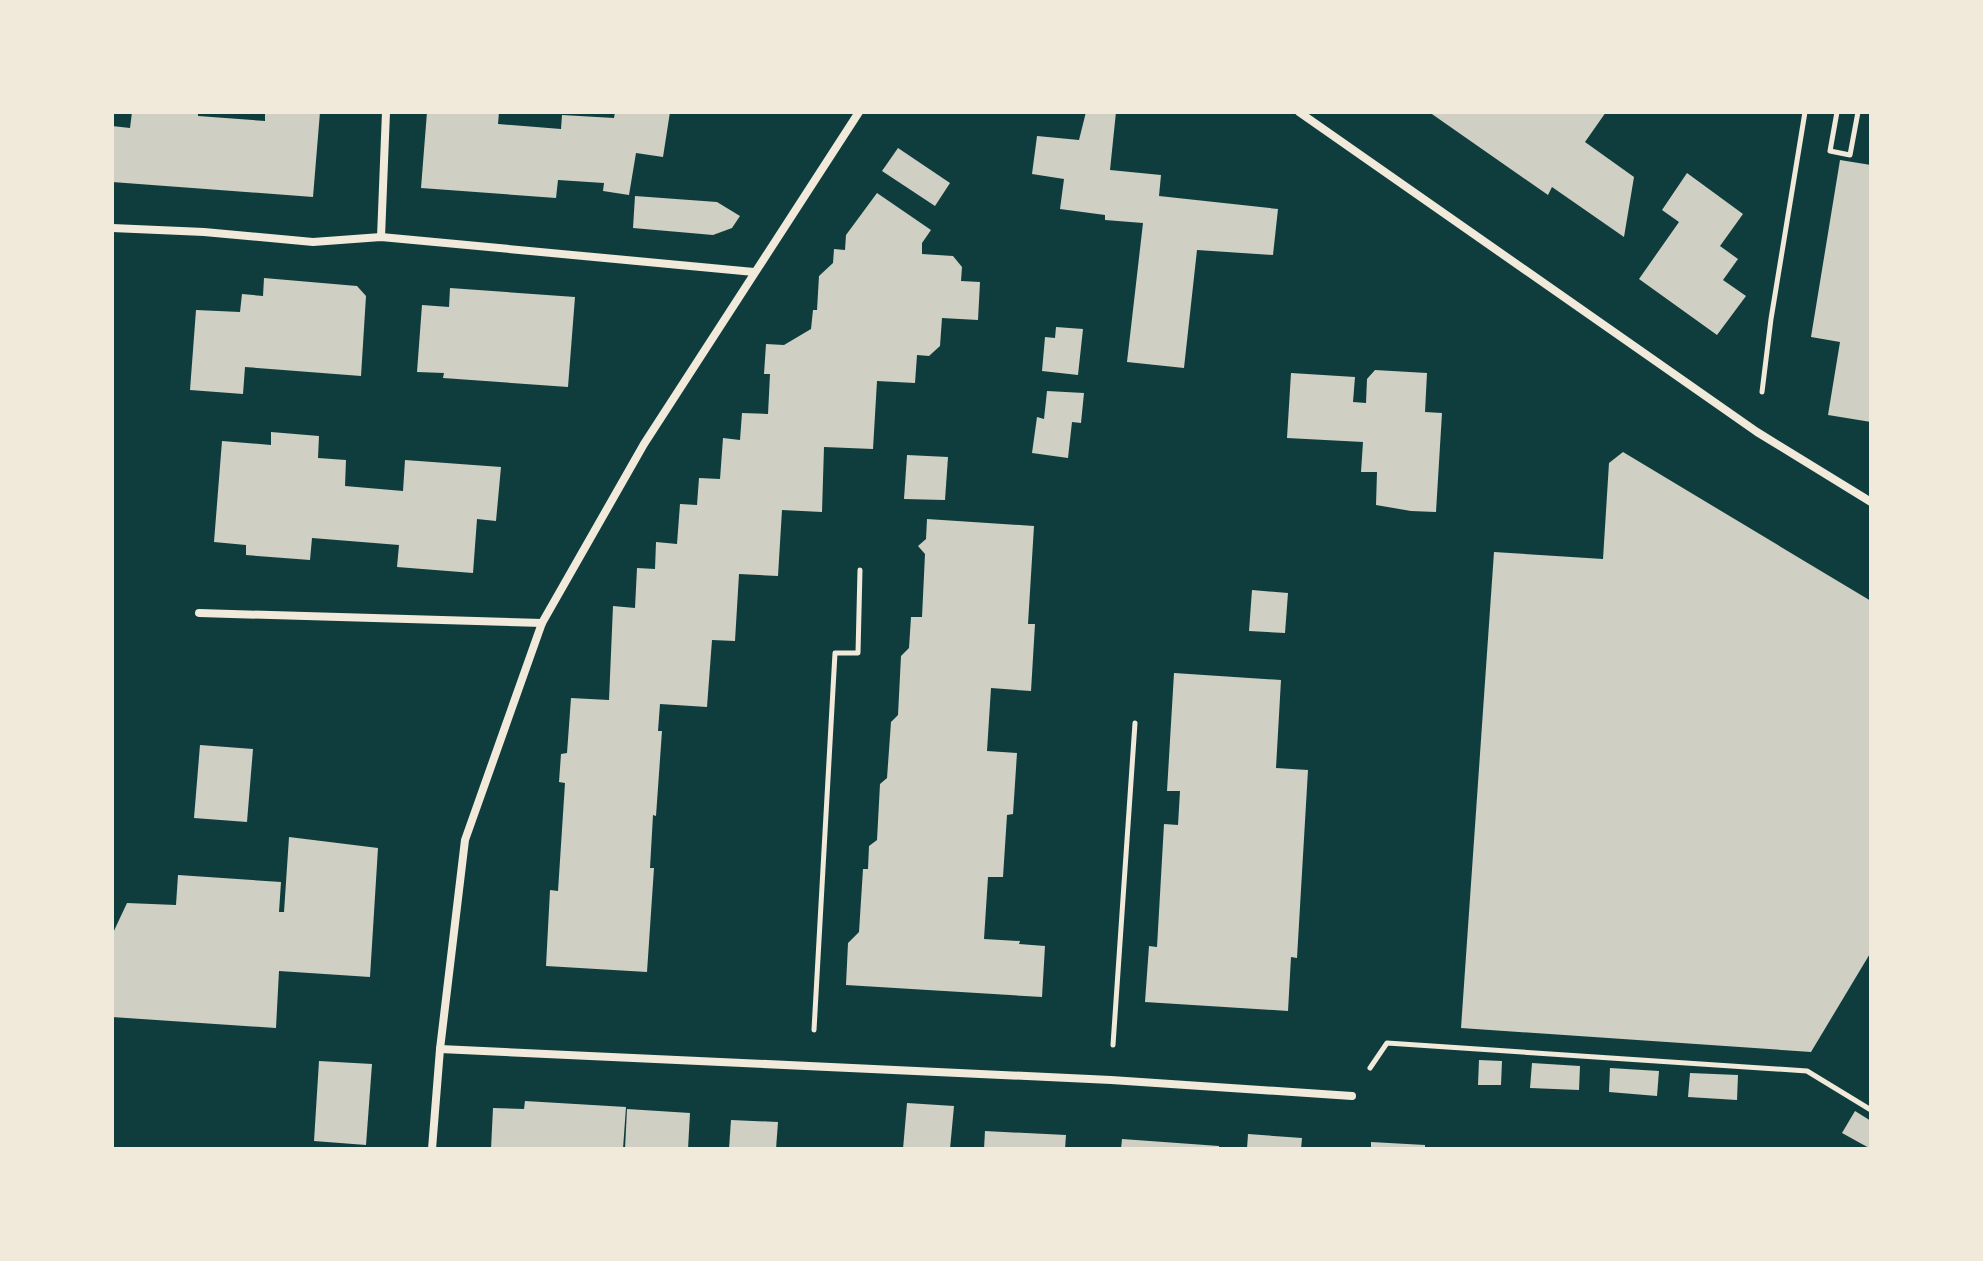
<svg xmlns="http://www.w3.org/2000/svg" width="1983" height="1261" font-family="'Work Sans',sans-serif">
<rect width="100%" height="100%" fill="#0f3d3e"/>
<!-- building -->
<g fill="#cfcfc3">
<polygon points="132,112 198,112 198,116 265,121 265,112 320,112 313,197 112,182 112,126 130,128"/>
<polygon points="427,112 499,112 498,124 561,129 562,115 614,118 615,112 670,112 663,157 636,153 629,195 603,191 604,183 558,180 556,198 421,188"/>
<polygon points="1086,112 1116,112 1110,170 1161,175 1159,196 1278,209 1273,255 1197,250 1184,368 1127,362 1143,223 1105,220 1105,215 1060,209 1064,179 1032,174 1037,136 1079,140"/>
<polygon points="1429,112 1606,112 1585,142 1634,177 1624,237 1552,187 1548,195"/>
<polygon points="898,148 950,183 935,206 882,171"/>
<polygon points="1840,160 1871,165 1871,422 1828,415 1840,342 1811,337"/>
<polygon points="1687,173 1743,214 1720,246 1738,259 1723,280 1746,296 1717,335 1639,279 1679,222 1662,210"/>
<polygon points="877,193 931,230 922,243 922,254 953,256 962,267 961,281 980,282 978,320 942,318 940,346 929,356 917,355 915,383 877,381 873,449 824,447 822,512 782,510 778,576 739,574 735,641 712,640 707,707 660,704 658,731 662,731 656,816 653,815 650,868 654,868 647,972 546,966 550,890 558,891 565,783 559,782 561,754 567,753 571,698 609,700 613,606 635,608 637,568 655,569 656,542 677,544 680,504 697,505 699,478 720,479 723,438 740,440 742,413 768,414 770,374 764,374 766,344 784,345 811,329 813,310 817,310 819,276 833,263 834,249 845,250 846,235"/>
<polygon points="635,196 717,202 740,216 732,228 713,235 633,228"/>
<polygon points="264,278 357,286 366,296 361,376 245,367 243,394 190,390 196,310 240,312 242,294 263,296"/>
<polygon points="450,288 575,297 568,387 443,378 444,373 417,372 422,305 449,307"/>
<polygon points="1056,327 1083,329 1078,375 1042,371 1045,337 1055,338"/>
<polygon points="1375,370 1427,373 1425,412 1442,413 1436,512 1411,511 1376,505 1377,472 1361,472 1363,442 1287,438 1291,373 1355,377 1353,402 1366,403 1367,379"/>
<polygon points="1047,391 1084,393 1081,423 1072,422 1068,458 1032,453 1037,417 1044,419"/>
<polygon points="271,432 319,436 318,458 346,460 345,486 403,491 405,460 501,467 496,521 477,519 473,573 397,567 399,545 312,538 310,560 246,555 246,545 214,542 222,441 271,445"/>
<polygon points="1623,452 1871,601 1871,952 1811,1052 1461,1028 1494,552 1603,559 1609,463"/>
<polygon points="907,455 948,457 945,500 904,499"/>
<polygon points="927,519 1034,526 1028,624 1035,624 1031,691 991,688 987,751 1017,753 1013,814 1007,815 1003,877 988,877 984,939 1020,941 1019,944 1045,946 1042,997 846,985 848,943 859,932 863,869 868,869 869,846 877,840 880,784 887,778 891,722 898,715 901,656 909,648 911,617 922,617 925,554 918,546 926,539"/>
<polygon points="1252,590 1288,593 1285,633 1249,631"/>
<polygon points="1174,673 1281,680 1276,768 1308,770 1297,958 1291,957 1288,1011 1145,1002 1149,946 1157,947 1164,824 1178,825 1180,791 1167,791"/>
<polygon points="200,745 253,749 247,822 194,818"/>
<polygon points="289,837 378,848 370,977 279,971 276,1028 112,1017 112,935 127,903 176,905 178,875 281,882 279,912 284,912"/>
<polygon points="1479,1060 1502,1061 1501,1085 1478,1085"/>
<polygon points="319,1061 372,1064 366,1145 314,1141"/>
<polygon points="1532,1063 1580,1066 1579,1090 1530,1088"/>
<polygon points="1610,1068 1659,1071 1657,1096 1609,1092"/>
<polygon points="1690,1073 1738,1075 1737,1100 1688,1097"/>
<polygon points="525,1101 626,1107 623,1149 491,1149 493,1108 524,1109"/>
<polygon points="907,1103 954,1106 950,1149 903,1149"/>
<polygon points="627,1109 690,1113 688,1149 625,1149"/>
<polygon points="1855,1111 1871,1121 1871,1149 1842,1133"/>
<polygon points="731,1120 778,1122 776,1149 729,1149"/>
<polygon points="985,1131 1066,1135 1065,1149 984,1149"/>
<polygon points="1248,1134 1302,1138 1301,1149 1247,1149"/>
<polygon points="1122,1139 1219,1146 1219,1149 1121,1149"/>
<polygon points="1371,1142 1425,1145 1425,1149 1371,1149"/>
</g>
<g fill="none" stroke-linecap="round" stroke-linejoin="round">
<!-- path -->
<g stroke="#f1e9da" stroke-width="5">
<polyline points="1837,112 1830,151 1850,155 1858,112"/>
<polyline points="1762,392 1771,319 1805,112"/>
<polyline points="814,1030 835,653 858,653 860,570"/>
<polyline points="1113,1045 1135,723"/>
<polyline points="1370,1068 1387,1043 1807,1071 1871,1110"/>
</g>
<!-- minor -->
<g stroke="#f1e9da" stroke-width="8">
<polyline points="1299,112 1757,432 1871,502"/>
<polyline points="112,228 204,232 313,242 381,237 754,272"/>
<polyline points="381,237 386,112"/>
<polyline points="199,613 542,623"/>
<polyline points="440,1049 1111,1080 1352,1096"/>
<polyline points="432,1149 440,1049 465,840 542,623 644,444 859,112"/>
</g>
</g>
<!-- border -->
<rect width="1983" height="1261" fill="none" stroke="#f1e9da" stroke-width="228"/>
</svg>
